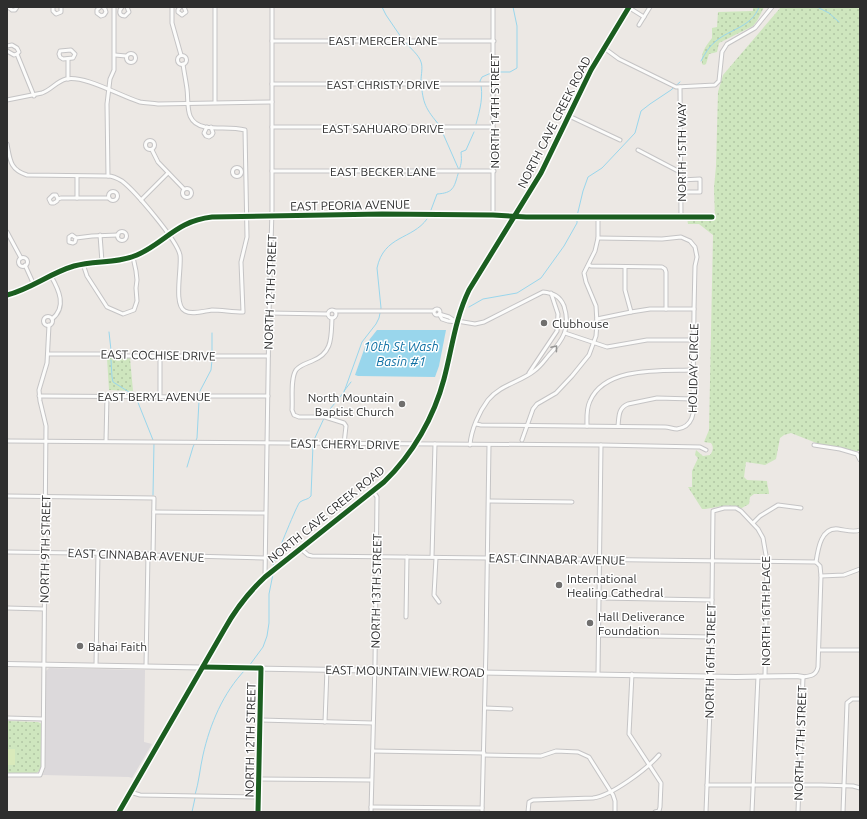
<svg xmlns="http://www.w3.org/2000/svg" width="867" height="819" font-family="Ubuntu,sans-serif">
<defs>
<pattern id="grass-dots" width="8" height="8" patternUnits="userSpaceOnUse"><rect width="8" height="8" fill="#cee6be"/><path d="M2 2h.1M6 6h.1" fill="none" stroke="#b1c6a4" stroke-width="1.8" stroke-linecap="round"/></pattern>
</defs>
<rect width="100%" height="100%" fill="#ece8e4"/>
<!-- industrial -->
<polygon fill="#dcd9db" points="49,668 145,670 144,742 152,744 132,778 129,777 43,775 45,769 46,671"/>
<!-- grass -->
<g fill="url(#grass-dots)">
<path d="M 753,7 L 764,7 L 757,21 L 753,26 L 719,43 L 717,52 L 709,54 L 706,64 L 704,65 L 702,64 C 701,52 705,47 712,38 L 712,28 L 717,27 L 718,12 L 753,11 Z"/>
<path d="M 781,7 L 860,7 L 860,451 L 851,451 L 819,444 L 791,433 L 784,435 L 780,438 L 776,459 L 765,465 L 746,462 L 744,477 L 747,480 L 767,481 C 767,486 769,489 769,494 L 754,494 L 750,497 L 749,504 L 740,509 C 729,501 714,509 702,509 L 688,487 L 692,487 L 692,471 L 698,458 L 695,455 L 696,450 L 703,456 L 710,455 C 713,451 714,447 711,443 L 704,442 L 709,430 L 713,235 L 699,224 L 688,224 L 687,218 L 715,218 L 714,188 L 716,166 L 718,92 L 723,75 Z"/>
<polygon points="107,358 130,358 133,391 109,390"/>
<polygon points="7,721 38,722 42,724 41,770 36,773 7,773"/>
</g>
<!-- pitch -->
<rect fill="#d9eabb" x="7" y="749" width="8" height="16"/>
<!-- water -->
<polygon fill="#99d6ec" points="377,330 446,330 439,366 435,377 358,376 355,375 366,344"/>
<g fill="none" stroke-linecap="round" stroke-linejoin="round">
<!-- stream -->
<g stroke="#99d6ec" stroke-width="1">
<polyline points="382,7 386,15 403,40"/>
<polyline points="817,7 829,13 839,22"/>
<path d="M 405,42 C 410,48 419,55 421,62 C 423,67 421,75 421,81 C 423,104 425,108 440,126"/>
<path d="M 701,61 C 705,54 709,46 716,41 C 730,29 752,27 759,7"/>
<polyline points="494,72 510,72 517,68 517,26 513,7"/>
<path d="M 476,124 C 480,110 484,95 480,81 L 482,77 L 491,73"/>
<polyline points="441,129 459,170"/>
<path d="M 431,210 L 437,194 C 453,193 454,188 458,174 C 461,164 462,163 461,152 L 466,150 L 474,132"/>
<polyline points="577,216 583,191 588,177 602,168 635,133 641,111 650,104 671,90 680,82"/>
<polyline points="469,307 483,299 517,293 541,278 564,246 577,223 577,219"/>
<polyline points="109,332 111,350"/>
<polyline points="212,351 212,333"/>
<polyline points="111,360 112,377 113,382 129,392"/>
<polyline points="200,391 211,370 212,360"/>
<polyline points="344,391 351,382"/>
<polyline points="137,400 153,440"/>
<path d="M 313,442 L 326,414 L 344,392 L 362,342 L 376,324 L 379,318 L 381,308 L 377,268 C 384,235 412,240 427,219"/>
<polyline points="187,467 193,447 197,438 199,401"/>
<polyline points="153,495 154,443"/>
<path d="M 273,568 L 274,561 C 278,553 297,504 300,502 C 304,499 308,500 311,496 L 313,445"/>
<polyline points="249,666 263,647 267,636 269,623 269,594 273,574"/>
<path d="M 195,795 C 199,782 200,768 203,755 C 210,724 223,693 245,670"/>
<polyline points="192,812 195,798"/>
</g>
<defs>
<g id="minor">
<polyline points="8,7 12,10 15,10 17,7"/>
<polyline points="53,7 53,11 56,14 61,12 61,7"/>
<polyline points="100,7 97,10 97,13 101,16 104,15 106,12 105,9 103,7"/>
<path d="M 122,7 L 120,10 C 119,14 121,16 125,16 L 129,12 L 127,7"/>
<polyline points="172,7 172,23 181,55"/>
<polyline points="180,7 178,10 178,12 182,15 186,12 184,7"/>
<polyline points="215,7 215,102"/>
<polyline points="493,7 493,215"/>
<polyline points="628,7 644,17"/>
<polyline points="639,25 650,7"/>
<polyline points="272,41 494,41"/>
<polyline points="7,46 12,45 17,48 19,52 17,54 14,55 7,51"/>
<polyline points="604,48 619,59 676,87 715,85 719,81 722,52 727,44 755,28 772,7"/>
<polygon points="71,50 75,54 73,58 63,59 60,57 59,54 60,51"/>
<circle cx="131" cy="58" r="4.5"/>
<polyline points="17,54 34,96"/>
<polyline points="115,55 126,56"/>
<circle cx="182" cy="60" r="4.5"/>
<polyline points="68,59 68,79"/>
<polyline points="272,84 493,84"/>
<polyline points="680,87 681,217"/>
<path d="M 7,100 L 42,93 C 51,90 57,81 66,79 C 85,75 120,96 140,102 C 145,103 152,103 158,104 L 272,102"/>
<polyline points="569,116 620,140"/>
<polyline points="207,127 204,133 206,136 209,137 212,135 213,133 211,127"/>
<polyline points="272,127 493,127"/>
<circle cx="150" cy="145" r="4.5"/>
<path d="M 7,144 C 10,160 10,170 27,175 L 108,176 C 113,176 117,178 122,181 C 135,191 177,240 180,255 C 182,268 173,305 185,311 C 192,315 204,311 212,310 C 222,310 232,312 243,312 L 241,262 L 247,237 L 245,130 C 232,127 218,129 205,127 C 184,123 189,104 187,89 C 186,81 184,72 183,64"/>
<polyline points="152,150 158,162 184,189"/>
<polyline points="638,150 680,172"/>
<circle cx="237" cy="172" r="4.5"/>
<polyline points="272,171 494,171"/>
<polyline points="77,176 77,198"/>
<polyline points="108,176 107,104 110,79 114,70 114,7"/>
<circle cx="187" cy="193" r="4.5"/>
<circle cx="113" cy="196" r="4.5"/>
<polyline points="681,192 700,192 700,179 681,180"/>
<polyline points="58,199 56,195 53,195 49,199 51,203 54,203 57,201 58,199 61,198 109,198"/>
<polyline points="141,200 168,173"/>
<circle cx="122" cy="236" r="4.5"/>
<polyline points="7,232 21,258"/>
<polyline points="100,235 102,262"/>
<polyline points="76,238 75,242 73,243 69,242 69,237 72,235 76,238 92,236 118,235"/>
<circle cx="23" cy="262" r="4.5"/>
<polyline points="83,264 87,276 107,307 123,314 134,310 137,301 136,288 137,280 136,271 133,257"/>
<polyline points="25,265 34,285"/>
<polyline points="589,265 591,266 662,267 665,269 666,272 666,309"/>
<polyline points="625,267 625,290 631,312"/>
<path d="M 62,271 C 85,260 110,265 134,257 C 150,251 162,237 177,228 C 188,222 200,218 212,217 L 382,214 L 493,215 L 526,217 L 712,217"/>
<path d="M 51,276 C 59,290 67,307 52,319"/>
<circle cx="437" cy="312" r="3"/>
<circle cx="332" cy="314" r="4"/>
<polyline points="335,311 434,311"/>
<polyline points="269,313 328,314"/>
<polyline points="439,314 442,319 448,321 457,322"/>
<polyline points="439,314 449,317 455,321"/>
<circle cx="48" cy="321" r="4.5"/>
<path d="M 332,318 C 331,337 333,353 312,361 C 305,364 300,365 296,370 C 290,379 293,399 292,410 L 294,415 L 299,417 L 325,417 L 344,423 L 346,426 L 344,444"/>
<polyline points="597,319 631,312 650,309 694,309"/>
<path d="M 457,321 L 475,324 L 484,322 L 543,292 C 553,293 560,296 564,306 C 571,328 563,340 549,355 C 544,361 540,367 534,371 C 520,382 500,385 488,400 C 479,412 471,430 470,445"/>
<polyline points="565,333 607,347 647,340 694,340"/>
<polyline points="48,354 101,354 115,356 268,356"/>
<polyline points="529,373 557,331 558,314 551,293"/>
<polyline points="39,396 188,397 205,396 268,396"/>
<polyline points="160,397 160,357"/>
<path d="M 476,424 L 481,425 L 665,427 C 669,427 673,429 677,429 C 693,427 695,412 693,399 L 694,309 L 695,266 L 697,257 L 695,247 L 690,241 L 681,237 L 662,239 L 598,238"/>
<path d="M 587,426 C 587,418 586,409 590,401 C 605,366 662,371 693,370"/>
<path d="M 618,426 C 619,417 618,408 628,404 L 657,398 L 693,399"/>
<polyline points="522,440 533,409 537,404 556,393 572,376 589,355 596,336 597,323 596,306 586,282 584,273 595,251 598,238 598,217"/>
<polyline points="7,441 601,445 700,447 706,450"/>
<polyline points="106,441 107,396"/>
<polyline points="814,445 840,449 857,454 860,460"/>
<polyline points="7,496 154,498 153,555"/>
<polyline points="489,501 572,502"/>
<polyline points="154,512 265,513"/>
<polyline points="753,523 760,516 778,505 801,508"/>
<path d="M 301,549 L 308,555 L 312,556 L 816,562 L 820,566 L 821,576 L 818,667 C 816,676 810,676 803,677 L 798,812"/>
<polyline points="7,552 148,554 153,555 264,558"/>
<polyline points="432,557 435,444"/>
<polyline points="436,558 434,595 439,602"/>
<path d="M 816,562 C 818,549 821,527 838,529 C 846,530 853,533 860,530"/>
<polyline points="821,576 844,575 860,569"/>
<polyline points="265,577 269,313 272,210 272,7"/>
<polyline points="600,598 712,600"/>
<polyline points="7,608 44,609"/>
<polyline points="406,617 407,557"/>
<polyline points="599,635 711,637"/>
<polyline points="819,650 860,650"/>
<polyline points="96,665 98,553"/>
<polyline points="146,666 148,554"/>
<polyline points="598,674 601,445"/>
<polyline points="632,674 629,734 661,783 660,807 659,811 655,812"/>
<polyline points="485,708 511,709"/>
<polyline points="7,718 43,719"/>
<polyline points="260,720 373,723"/>
<polyline points="325,722 327,669"/>
<polyline points="373,751 484,753"/>
<polyline points="484,755 541,756 556,751 578,752 589,757 613,795 615,801 615,812"/>
<polyline points="7,775 40,775 43,767 46,426 40,401 39,390 47,363 49,325"/>
<polyline points="259,779 371,780"/>
<polyline points="707,785 821,785 853,786 860,788"/>
<polyline points="130,792 140,795 259,797"/>
<polyline points="371,807 482,808"/>
<polyline points="371,812 375,663 377,497 373,491"/>
<polyline points="482,812 486,647 489,445"/>
<path d="M 528,812 L 529,802 L 533,800 L 593,798 C 611,796 647,769 659,755"/>
<polyline points="706,812 711,683 713,511 724,508 736,508 741,511 758,529 763,538 767,561 765,676"/>
<polyline points="752,812 758,676"/>
<polyline points="843,812 847,703 852,699 860,699"/>
</g>
<g id="tertiary">
<polyline points="7,295 23,290 62,271"/>
<polyline points="7,664 736,677 797,676 803,677"/>
<polyline points="258,812 261,668"/>
</g>
<path id="primary" d="M 119,812 L 224,630 C 235,610 248,593 265,577 L 384,482 C 413,454 434,417 444,379 C 452,349 455,319 469,290 L 541,173 L 591,70 L 629,7"/>
</defs>
<!-- minor casing -->
<use href="#minor" stroke="#c5c4c5" stroke-width="5"/>
<!-- tertiary casing -->
<use href="#tertiary" stroke="#c5c4c5" stroke-width="6"/>
<!-- primary casing -->
<use href="#primary" stroke="#c6c5c4" stroke-width="7"/>
<!-- minor -->
<use href="#minor" stroke="#fcfcfb" stroke-width="3"/>
<!-- tertiary -->
<use href="#tertiary" stroke="#fcfcfb" stroke-width="4"/>
<!-- primary -->
<use href="#primary" stroke="#e8e4d6" stroke-width="5"/>
<defs>
<g id="cycleway">
<path d="M 7,295 C 31,289 50,273 74,266 C 94,260 117,264 137,255 C 166,242 176,221 212,217 L 382,214 L 493,215 L 526,217 L 712,217"/>
<polyline points="203,667 261,668 258,812"/>
<path d="M 119,812 L 224,630 C 235,610 248,593 265,577 L 384,482 C 413,454 434,417 444,379 C 452,349 455,319 469,290 L 541,173 L 591,70 L 629,7"/>
</g>
</defs>
<!-- cycleway casing -->
<use href="#cycleway" stroke="#fff" stroke-width="8"/>
<!-- cycleway -->
<use href="#cycleway" stroke="#1b5e20" stroke-width="5"/>
</g>
<!-- one-way arrows -->
<defs><path id="oneway-chevron" d="M-2-3.5L2.5 0L-2 3.5" fill="none" stroke-width="1.6" stroke-linecap="round" stroke-linejoin="round"/></defs>
<use stroke="#959594" href="#oneway-chevron" transform="translate(555 348) rotate(-50)"/>
<!-- markers -->
<g fill="#706f6e" stroke="#fff" stroke-width="1.5">
<circle cx="544" cy="323" r="4"/>
<circle cx="402" cy="404" r="4"/>
<circle cx="559" cy="585" r="4"/>
<circle cx="590" cy="623" r="4"/>
<circle cx="80" cy="646" r="4"/>
</g>
<g text-anchor="middle" dominant-baseline="central" stroke-width="3" stroke-linejoin="round" paint-order="stroke">
<!-- street labels -->
<g font-size="12" fill="#2e2e2e" stroke="#fff">
<text x="383" y="40">EAST MERCER LANE</text>
<text x="383" y="84">EAST CHRISTY DRIVE</text>
<text transform="translate(494 111) rotate(-90)">NORTH 14TH STREET</text>
<text transform="translate(554 122) rotate(-63)">NORTH CAVE CREEK ROAD</text>
<text x="383" y="128">EAST SAHUARO DRIVE</text>
<text transform="translate(681 152) rotate(-90)">NORTH 15TH WAY</text>
<text x="383" y="171">EAST BECKER LANE</text>
<text transform="translate(350 205) rotate(-1)">EAST PEORIA AVENUE</text>
<text transform="translate(270 292) rotate(-88)">NORTH 12TH STREET</text>
<text transform="translate(158 355) rotate(1)">EAST COCHISE DRIVE</text>
<text transform="translate(693 368) rotate(-89)">HOLIDAY CIRCLE</text>
<text x="154" y="396">EAST BERYL AVENUE</text>
<text transform="translate(345 444) rotate(1)">EAST CHERYL DRIVE</text>
<text transform="translate(326 514) rotate(-39)">NORTH CAVE CREEK ROAD</text>
<text transform="translate(45 549) rotate(-89)">NORTH 9TH STREET</text>
<text transform="translate(136 555) rotate(2)">EAST CINNABAR AVENUE</text>
<text transform="translate(557 559) rotate(1)">EAST CINNABAR AVENUE</text>
<text transform="translate(376 591) rotate(-89)">NORTH 13TH STREET</text>
<text transform="translate(765 611) rotate(-90)">NORTH 16TH PLACE</text>
<text transform="translate(710 661) rotate(-89)">NORTH 16TH STREET</text>
<text transform="translate(405 671) rotate(1)">EAST MOUNTAIN VIEW ROAD</text>
<text transform="translate(250 740) rotate(-89)">NORTH 12TH STREET</text>
<text transform="translate(800 743) rotate(-88)">NORTH 17TH STREET</text>
</g>
<!-- poi labels -->
<g font-size="12" fill="#2e2e2e" stroke="#fff" text-anchor="start">
<text x="552" y="323">Clubhouse</text>
<text x="394" y="397" text-anchor="end">North Mountain<tspan x="394" dy="14">Baptist Church</tspan></text>
<text x="567" y="578">International<tspan x="567" dy="14">Healing Cathedral</tspan></text>
<text x="598" y="616">Hall Deliverance<tspan x="598" dy="14">Foundation</tspan></text>
<text x="88" y="646">Bahai Faith</text>
</g>
<!-- water labels -->
<g font-size="13" font-style="italic" fill="#0d6fa3" stroke="#fff">
<text x="401" y="346">10th St Wash<tspan x="401" dy="15">Basin #1</tspan></text>
</g>
</g>
<!-- border -->
<rect width="867" height="819" fill="none" stroke="#2e2e2e" stroke-width="16"/>
</svg>
